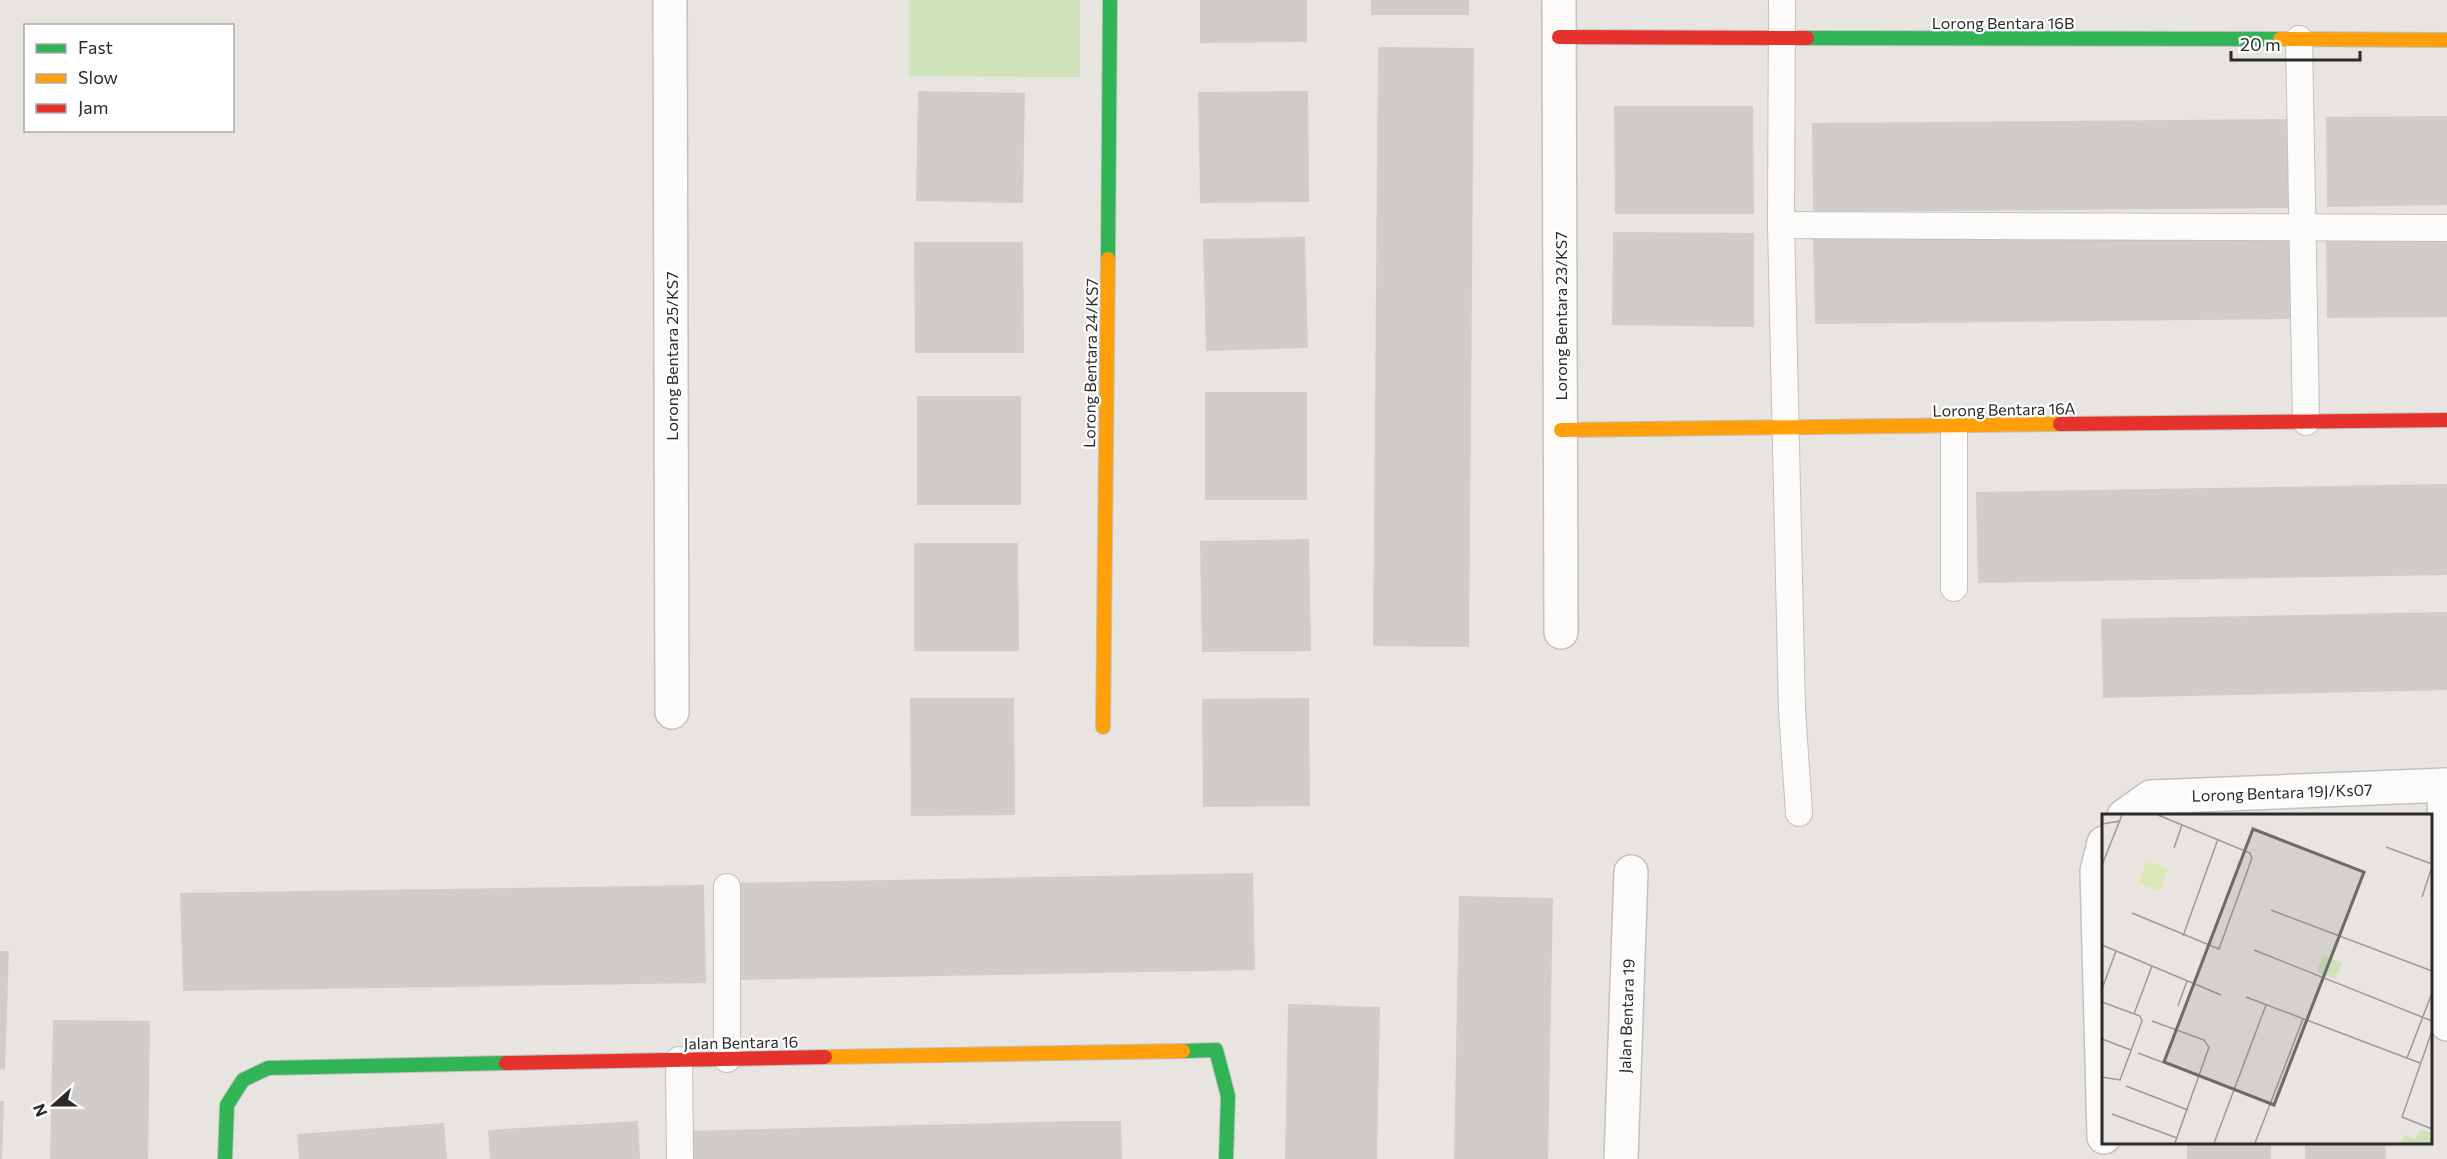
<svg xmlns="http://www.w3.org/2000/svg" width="2447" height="1159" font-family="Commissioner,sans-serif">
<rect width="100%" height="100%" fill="#e8e4e0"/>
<!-- green -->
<polygon fill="#cfe2ba" points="909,0 1080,0 1080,77 909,76"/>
<!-- building -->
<g fill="#cfccc9">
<polygon points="1200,0 1307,0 1307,42 1200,43"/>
<rect x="1371" y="0" width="98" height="15"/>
<polygon points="1378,47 1474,48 1469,647 1373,646"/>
<polygon points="918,91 1025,93 1023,203 916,201"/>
<polygon points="1308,91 1309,202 1200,203 1198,92"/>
<polygon points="1614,106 1753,106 1754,214 1615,214"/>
<polygon points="2447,116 2447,205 2327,207 2326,117"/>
<polygon points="2291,119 2292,208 1813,212 1812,123"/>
<polygon points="2447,230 2447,317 2327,318 2326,232"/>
<polygon points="2290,231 2291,319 1815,324 1813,236"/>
<polygon points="1613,232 1754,233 1754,327 1612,325"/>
<polygon points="1305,237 1308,348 1206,351 1203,239"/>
<polygon points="914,242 1023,242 1024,353 915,353"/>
<rect x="1205" y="392" width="102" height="108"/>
<rect x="917" y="396" width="104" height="109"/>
<polygon points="2447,484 2447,575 1978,583 1976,492"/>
<polygon points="1309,539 1311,651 1202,652 1200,541"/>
<polygon points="914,543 1018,543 1019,651 914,651"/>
<polygon points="2447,612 2447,690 2103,698 2101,619"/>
<polygon points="910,698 1014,698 1015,815 911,816"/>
<polygon points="1309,698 1310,806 1203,807 1202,699"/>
<polygon points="1253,873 1255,970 732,980 730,883"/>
<polygon points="704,885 706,983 183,991 180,893"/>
<polygon points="1459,896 1553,898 1548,1159 1454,1159"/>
<polygon points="0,951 9,951 5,1070 0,1069"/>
<polygon points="1288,1004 1380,1007 1377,1159 1285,1159"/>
<polygon points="53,1020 150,1021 148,1159 50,1159"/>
<polygon points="0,1101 4,1101 2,1159 0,1159"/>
<polygon points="638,1121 640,1159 490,1159 488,1130"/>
<polygon points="1077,1121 1121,1121 1122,1159 685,1159 685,1131"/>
<polygon points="444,1123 447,1159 299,1159 297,1134"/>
<rect x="2187" y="1143" width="84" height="16"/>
<polygon points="2305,1143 2385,1143 2386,1159 2305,1159"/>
</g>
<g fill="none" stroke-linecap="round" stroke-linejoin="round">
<defs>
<g id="lane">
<polyline points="1782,0 1781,225 1792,710 1799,813"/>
<polyline points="2299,39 2306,422"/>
<polyline points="1781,225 2447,228"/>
<polyline points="1954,588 1954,426"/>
<polyline points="727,887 727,1059"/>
<polyline points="679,1060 680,1159"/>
</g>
<g id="street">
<polyline points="670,0 672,712"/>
<polyline points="1559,0 1561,632"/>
<polyline points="2444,785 2447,1024"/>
<polyline points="2124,816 2151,797 2447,785"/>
<polyline points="2104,843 2097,871 2104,1137"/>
<polyline points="1621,1159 1631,872"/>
</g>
<g id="fast">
<polyline points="1807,38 2280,39"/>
<polyline points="1108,259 1110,0"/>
<polyline points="1183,1051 1216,1050 1228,1096 1226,1159"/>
<polyline points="225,1159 227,1105 243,1080 268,1068 506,1063"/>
</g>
<g id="slow">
<polyline points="2280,39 2447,40"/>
<polyline points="1561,430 2060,424"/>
<polyline points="1103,727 1108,259"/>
<polyline points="825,1057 1183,1051"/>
</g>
<g id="jam">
<polyline points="1559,37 1807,38"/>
<polyline points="2060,424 2447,420"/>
<polyline points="506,1063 825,1057"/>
</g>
</defs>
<!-- lane casing -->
<use href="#lane" stroke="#c2c1c1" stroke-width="28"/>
<!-- street casing -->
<use href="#street" stroke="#c2c1c1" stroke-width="36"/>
<!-- fast casing -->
<use href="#fast" stroke="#c2c1c1" stroke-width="16"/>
<!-- slow casing -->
<use href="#slow" stroke="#c2c1c1" stroke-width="16"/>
<!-- jam casing -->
<use href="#jam" stroke="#c2c1c1" stroke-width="16"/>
<!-- lane -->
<use href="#lane" stroke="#fcfbfa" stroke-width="26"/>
<!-- street -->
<use href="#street" stroke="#fcfbfa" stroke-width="33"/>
<!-- fast -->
<use href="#fast" stroke="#30b455" stroke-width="14"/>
<!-- slow -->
<use href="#slow" stroke="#ff9f0a" stroke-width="14"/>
<!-- jam -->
<use href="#jam" stroke="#e5322d" stroke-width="14"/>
</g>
<g text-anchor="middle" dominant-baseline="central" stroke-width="4.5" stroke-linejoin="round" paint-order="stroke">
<!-- street labels -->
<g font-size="16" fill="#2a2a2a" stroke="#fff">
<text x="2003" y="22">Lorong Bentara 16B</text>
<text transform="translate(1560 316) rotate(-90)">Lorong Bentara 23/KS7</text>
<text transform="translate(671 356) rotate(-90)">Lorong Bentara 25/KS7</text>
<text transform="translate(1090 363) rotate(-89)">Lorong Bentara 24/KS7</text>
<text transform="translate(2004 409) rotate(-1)">Lorong Bentara 16A</text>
<text transform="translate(2282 792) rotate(-2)">Lorong Bentara 19J/Ks07</text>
<text transform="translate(1626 1016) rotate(-88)">Jalan Bentara 19</text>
<text transform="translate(741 1042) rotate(-1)">Jalan Bentara 16</text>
</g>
</g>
<!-- overview -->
<g transform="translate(2102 814)">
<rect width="330" height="330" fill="#e8e4e0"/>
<path d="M 221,141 L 240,149 L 234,165 L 215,158 ZM 318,315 L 330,319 L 330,329 L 299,329 L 302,321 L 314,325 Z" fill="#cfe2ba"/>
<path d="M 45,47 L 66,55 L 58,77 L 37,69 Z" fill="#dae7b7"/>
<path fill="none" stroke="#9c9a97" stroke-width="1.5" d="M 0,10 L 18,7M 284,33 L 330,50M 72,34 L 80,11M 0,51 L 20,1M 320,83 L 330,53M 169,96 L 330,157M 30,99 L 117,135 L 150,44 L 148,39 L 56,1M 81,122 L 116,25M 0,131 L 119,181M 152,136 L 330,207M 0,175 L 14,137M 144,183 L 318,249M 0,188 L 38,202 L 40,207 L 18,266 L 0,263M 76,192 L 85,167M 32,200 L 50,152M 50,207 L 102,226 L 107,233 L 73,329M 330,217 L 300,303 L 330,315M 0,225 L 29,236M 36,239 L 97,262M 305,244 L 330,179M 24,272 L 86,296M 10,300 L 75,324M 112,329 L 164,191M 153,329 L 201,205"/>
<path fill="#6c6b6a" fill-opacity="0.15" stroke="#6c6b6a" stroke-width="3" d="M 151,15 L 262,58 L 172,291 L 62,248 Z"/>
<rect width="330" height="330" fill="none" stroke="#2a2a2a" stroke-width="3"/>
</g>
<!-- legend -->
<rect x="24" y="24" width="210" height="108" fill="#ffffff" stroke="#aaaaaa" stroke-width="1.5"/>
<rect x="36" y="44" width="30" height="9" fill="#30b455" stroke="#aaaaaa" stroke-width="1.5"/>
<text x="78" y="54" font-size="18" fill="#2a2a2a">Fast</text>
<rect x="36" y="74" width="30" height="9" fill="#ff9f0a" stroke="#aaaaaa" stroke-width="1.5"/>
<text x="78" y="84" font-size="18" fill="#2a2a2a">Slow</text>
<rect x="36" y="104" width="30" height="9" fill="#e5322d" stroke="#aaaaaa" stroke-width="1.5"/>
<text x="78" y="114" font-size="18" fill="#2a2a2a">Jam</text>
<!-- north arrow -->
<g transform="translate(54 1105) rotate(249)" stroke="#ffffff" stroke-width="4.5" paint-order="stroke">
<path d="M0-4.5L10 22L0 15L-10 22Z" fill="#2a2a2a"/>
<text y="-9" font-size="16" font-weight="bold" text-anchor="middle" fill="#2a2a2a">N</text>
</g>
<!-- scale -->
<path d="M2231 51v9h129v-9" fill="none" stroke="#2a2a2a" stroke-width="3"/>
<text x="2240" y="51" font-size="18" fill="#2a2a2a" stroke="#ffffff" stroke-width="4.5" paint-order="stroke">20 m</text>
</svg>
